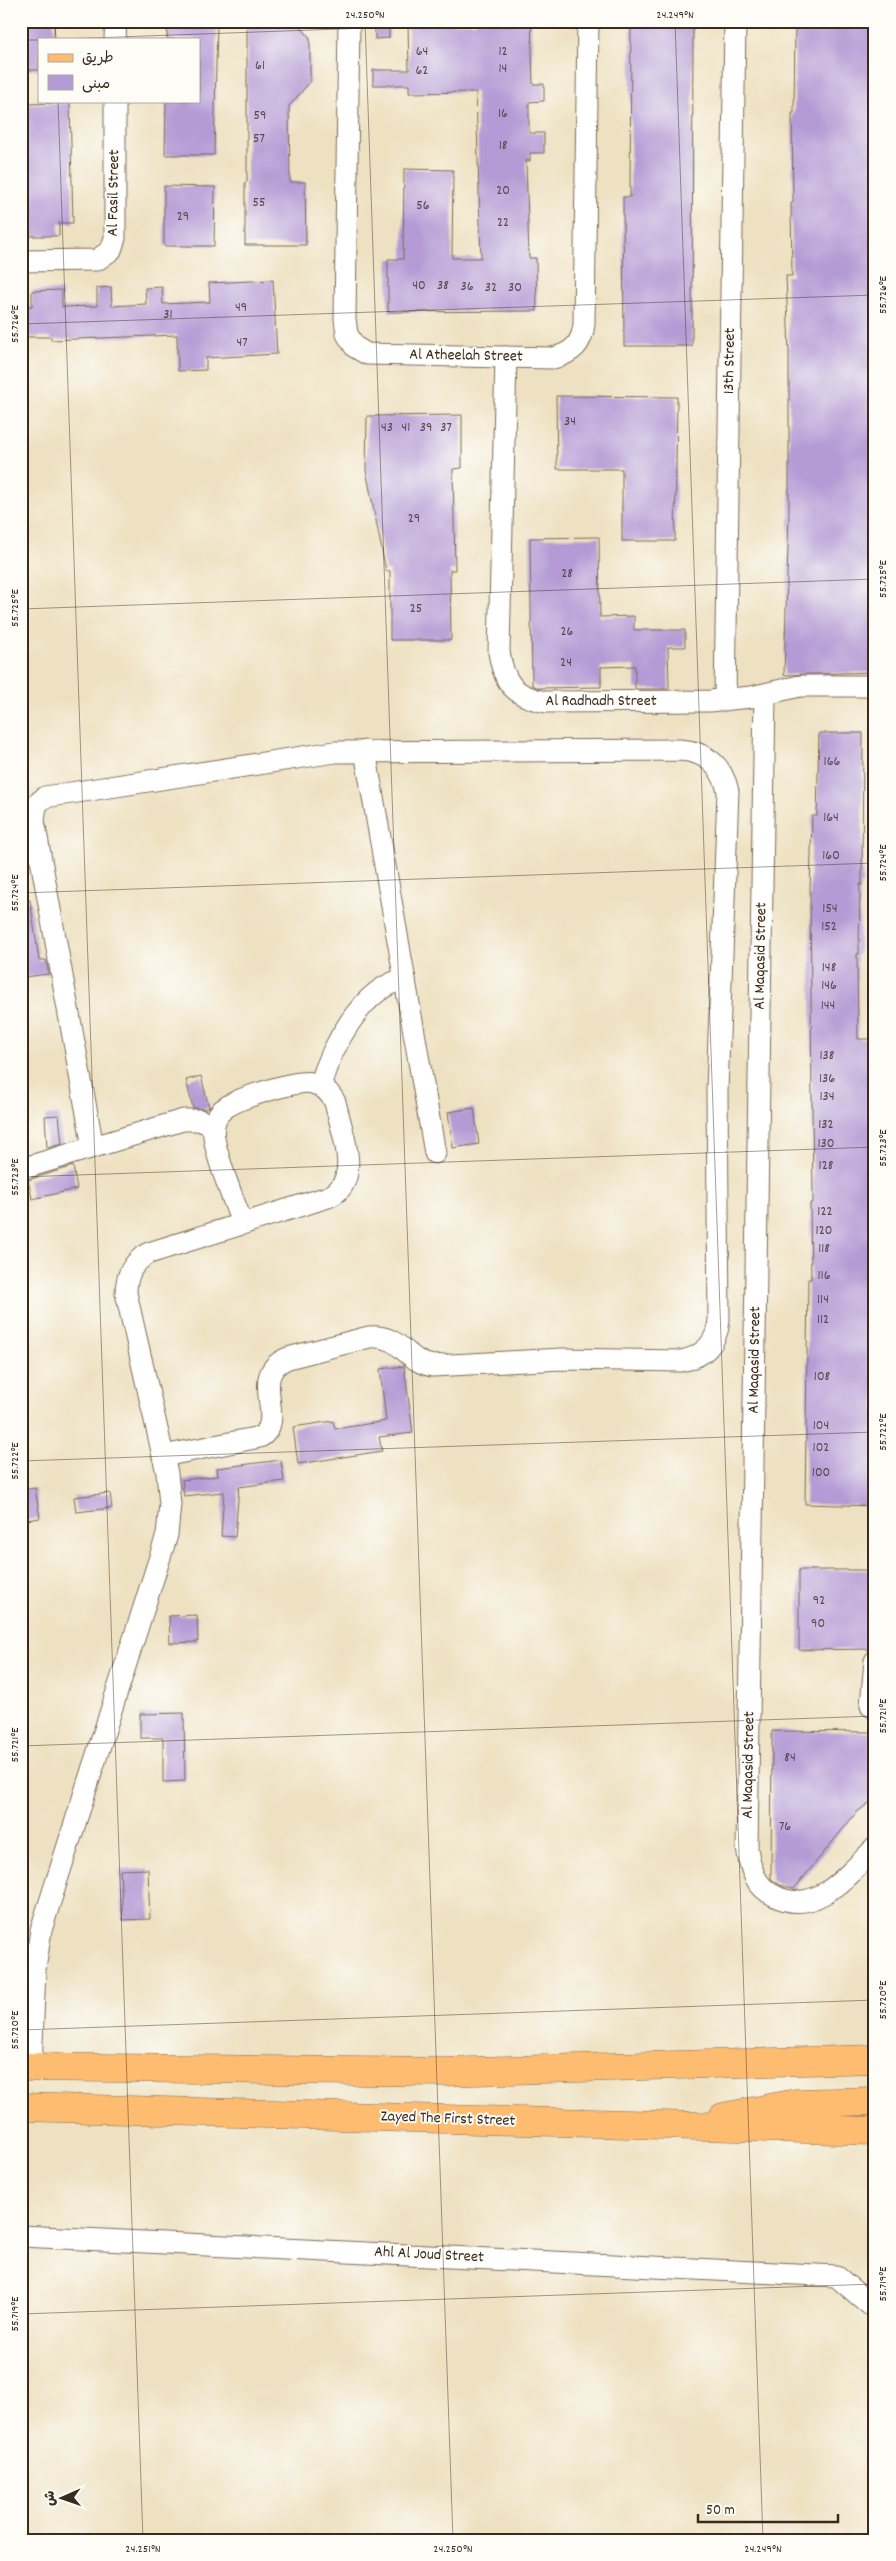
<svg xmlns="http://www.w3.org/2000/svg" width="896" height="2561" font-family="Dekko,'Playpen Sans Arabic',sans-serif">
<rect width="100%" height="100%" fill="#fdfcf7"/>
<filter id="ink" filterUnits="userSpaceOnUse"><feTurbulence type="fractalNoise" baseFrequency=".02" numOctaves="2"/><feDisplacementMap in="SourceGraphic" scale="10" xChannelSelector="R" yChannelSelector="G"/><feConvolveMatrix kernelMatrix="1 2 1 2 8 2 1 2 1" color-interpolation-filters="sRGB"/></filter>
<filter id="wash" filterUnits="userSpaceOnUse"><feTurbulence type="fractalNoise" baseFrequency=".0096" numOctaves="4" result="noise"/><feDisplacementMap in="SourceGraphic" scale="20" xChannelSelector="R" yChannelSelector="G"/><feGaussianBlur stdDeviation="1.12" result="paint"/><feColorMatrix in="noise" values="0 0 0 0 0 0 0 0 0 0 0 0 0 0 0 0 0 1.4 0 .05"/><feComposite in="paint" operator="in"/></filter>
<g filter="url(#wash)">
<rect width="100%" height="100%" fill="#eee1c1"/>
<g id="blocks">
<!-- building -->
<g fill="#b49bd5">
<polygon points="21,21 54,21 54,39 39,39 39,70 21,70"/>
<polygon points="168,21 217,21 214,155 165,155 166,101 199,101 199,39 167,39"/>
<polygon points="247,21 296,21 310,38 310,82 289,106 290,182 305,182 306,245 245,245 245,182 247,182"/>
<polygon points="476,21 531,21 533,84 544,84 544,101 529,102 529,133 544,133 544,153 530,153 530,161 526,161 529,258 536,258 537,311 388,312 388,259 403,259 404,169 453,170 452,258 481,258 476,92 409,93 409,85 373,85 373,70 409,70 408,24 476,23"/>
<polygon points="631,21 693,21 692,346 624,346 623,197 630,197"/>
<polygon points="795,21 875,21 875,672 784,675 789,514 789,352 786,276 792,276 791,203 793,203 792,113 794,113"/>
<polygon points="389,22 389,38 375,39 375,23"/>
<polygon points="70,103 73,223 59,223 59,236 21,236 21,104"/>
<polygon points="164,186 215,187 214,246 164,246"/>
<polygon points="273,280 277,354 206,358 206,370 178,371 177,335 51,340 51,337 21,337 21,307 32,306 32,291 62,290 62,307 97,306 97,288 111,287 112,306 146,304 145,288 162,287 163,304 210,302 209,283"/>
<polygon points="556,396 677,397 675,541 622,541 622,469 557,469"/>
<polygon points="462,415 462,468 453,469 455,570 450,570 451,640 390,640 390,571 386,571 366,470 367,416"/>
<polygon points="599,537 600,617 634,616 634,630 685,630 685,647 668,647 669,689 635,689 635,666 601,667 601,687 539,688 532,685 530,538"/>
<polygon points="819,733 863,733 862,885 860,884 859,954 857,954 858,1039 875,1039 875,1506 805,1504 808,1279 811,1279 810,1203 813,1203 810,892 812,816 817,816"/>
<polygon points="21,900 30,900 39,960 46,960 49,974 24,977 21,948"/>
<polygon points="201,1076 209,1107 205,1109 193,1108 186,1080"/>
<polygon points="474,1108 479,1144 453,1148 448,1112"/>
<polygon points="59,1115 62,1144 47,1148 45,1116"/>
<polygon points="73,1166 77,1189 32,1199 28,1180"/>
<polygon points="404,1366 413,1433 379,1437 382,1451 298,1464 293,1427 333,1421 335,1429 386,1421 380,1369"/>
<polygon points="281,1460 284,1481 239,1487 235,1537 221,1536 224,1492 184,1496 182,1480 218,1476 217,1468"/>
<polygon points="35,1488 40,1518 21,1521 21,1490"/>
<polygon points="110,1493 112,1508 76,1512 74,1497"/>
<polygon points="799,1570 875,1570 875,1649 799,1650"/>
<polygon points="197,1615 198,1642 170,1643 169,1616"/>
<polygon points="184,1713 185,1781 163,1782 163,1738 140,1738 140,1714"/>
<polygon points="772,1731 875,1732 875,1798 856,1813 794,1889 780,1885 771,1879"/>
<polygon points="148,1869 150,1919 123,1920 120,1870"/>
</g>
</g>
</g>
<g filter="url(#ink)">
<use href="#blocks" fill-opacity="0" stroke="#7a6a57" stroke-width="1"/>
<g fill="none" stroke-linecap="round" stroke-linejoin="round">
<defs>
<g id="street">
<path d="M 349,21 L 345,319 L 347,334 L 355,347 L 367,354 L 553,358 C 573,353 582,344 584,324 L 588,21"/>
<polyline points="115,39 116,21"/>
<polyline points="21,261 97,260 111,250 115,238 115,101"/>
<path d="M 506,357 L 499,652 C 504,684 514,696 546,702 L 710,701 L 751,697 L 800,686 L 875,686"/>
<path d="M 765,694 L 747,1848 C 750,1868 755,1887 775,1896 C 816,1917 848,1874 875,1848"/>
<polyline points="725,700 735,21"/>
<polyline points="365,751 435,1153"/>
<path d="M 320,1086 C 331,1048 362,987 405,979"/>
<path d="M 93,1147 L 34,821 L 36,805 L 45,797 L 335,752 L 679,750 C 705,751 722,765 728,791 L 717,1091 L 719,1320 C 717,1343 704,1357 681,1361 L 562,1359 L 433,1366 C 405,1362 402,1334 369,1337 L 288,1358 C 246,1375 289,1420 260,1437 L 163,1456"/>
<polyline points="21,1169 183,1120 199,1120 214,1126"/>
<polyline points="871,1706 875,1661"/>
<path d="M 31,2067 L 35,1969 L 41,1930 L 167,1535 L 170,1504 L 167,1473 L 126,1293 C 126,1274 133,1262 149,1253 L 328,1197 C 364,1182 341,1130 335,1102 C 330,1093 323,1085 312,1083 C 299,1079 240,1098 228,1106 C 221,1110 216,1116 214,1124 C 209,1142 235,1203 242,1223"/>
<polyline points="21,2236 836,2276 875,2309"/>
</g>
<g id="primary">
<polyline points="21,2067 441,2072 875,2059"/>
<polyline points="21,2107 875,2131"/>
<polyline points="723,2117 796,2103 875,2101"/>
</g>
</defs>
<!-- street casing -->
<use href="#street" stroke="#7a6a57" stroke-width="23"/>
<!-- primary casing -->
<use href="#primary" stroke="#7a6a57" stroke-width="29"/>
<!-- street -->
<use href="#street" stroke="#fff" stroke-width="21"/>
<!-- primary -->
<use href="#primary" stroke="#febc70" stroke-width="28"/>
</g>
</g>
<!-- ticks -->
<path fill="none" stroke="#3b2a1e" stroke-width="1" stroke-opacity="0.45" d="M 55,21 L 56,39M 365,21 L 453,2540M 675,21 L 763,2540M 62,39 L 563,21M 21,40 L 39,40M 58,101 L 143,2540M 21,324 L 875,295M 21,609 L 875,579M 21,893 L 875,863M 21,1177 L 875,1147M 21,1461 L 875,1432M 21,1746 L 875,1716M 21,2030 L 875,2000M 21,2314 L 875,2284"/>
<g text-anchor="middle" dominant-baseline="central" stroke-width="4" stroke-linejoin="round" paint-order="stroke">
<!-- number labels -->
<g font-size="14" fill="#59464c">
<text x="422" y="52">64</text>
<text x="503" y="52">12</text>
<text x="260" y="66">61</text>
<text x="503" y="69">14</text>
<text x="422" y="71">62</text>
<text x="503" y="114">16</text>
<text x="260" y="116">59</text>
<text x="259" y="139">57</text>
<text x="503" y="146">18</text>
<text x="503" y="191">20</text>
<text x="259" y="203">55</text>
<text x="423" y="206">56</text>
<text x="183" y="217">29</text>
<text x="503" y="223">22</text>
<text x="419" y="286">40</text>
<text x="443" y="286">38</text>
<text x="467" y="287">36</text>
<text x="491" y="288">32</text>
<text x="515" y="288">30</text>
<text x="241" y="308">49</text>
<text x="168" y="315">31</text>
<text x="242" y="343">47</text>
<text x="570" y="422">34</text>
<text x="387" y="428">43</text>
<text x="406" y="428">41</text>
<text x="426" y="428">39</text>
<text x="446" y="428">37</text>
<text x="414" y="519">29</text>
<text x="567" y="574">28</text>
<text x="416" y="609">25</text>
<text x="567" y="632">26</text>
<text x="566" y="663">24</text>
<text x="832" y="762">166</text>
<text x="831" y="818">164</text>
<text x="831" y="856">160</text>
<text x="830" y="909">154</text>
<text x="829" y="927">152</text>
<text x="829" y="968">148</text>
<text x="829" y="986">146</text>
<text x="828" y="1006">144</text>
<text x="827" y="1056">138</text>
<text x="827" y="1079">136</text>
<text x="827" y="1097">134</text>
<text x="826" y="1125">132</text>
<text x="826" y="1144">130</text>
<text x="826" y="1166">128</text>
<text x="825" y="1212">122</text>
<text x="824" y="1231">120</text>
<text x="824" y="1249">118</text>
<text x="824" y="1276">116</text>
<text x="823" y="1300">114</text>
<text x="823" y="1320">112</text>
<text x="822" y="1377">108</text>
<text x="821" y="1426">104</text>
<text x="821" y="1448">102</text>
<text x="821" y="1473">100</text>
<text x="819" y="1601">92</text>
<text x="818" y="1624">90</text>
<text x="790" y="1758">84</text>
<text x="785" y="1827">76</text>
</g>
<!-- street labels -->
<g font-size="16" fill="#3b2a1e" stroke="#fdfcf7">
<text transform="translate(114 193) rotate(-89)">Al Fasil Street</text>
<text transform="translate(466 356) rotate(1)">Al Atheelah Street</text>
<text transform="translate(730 361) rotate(-89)">13th Street</text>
<text x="601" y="701">Al Radhadh Street</text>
<text transform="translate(761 956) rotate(-89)">Al Maqasid Street</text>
<text transform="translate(755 1360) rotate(-89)">Al Maqasid Street</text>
<text transform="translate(749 1765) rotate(-89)">Al Maqasid Street</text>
<text transform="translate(448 2119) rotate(2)">Zayed The First Street</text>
<text transform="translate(429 2255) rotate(3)">Ahl Al Joud Street</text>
</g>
</g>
<!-- margin -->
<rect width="896" height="2561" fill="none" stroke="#fdfcf7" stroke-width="55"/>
<!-- legend -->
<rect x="38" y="38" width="162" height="65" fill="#fdfcf7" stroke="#afa8a0"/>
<rect x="48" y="54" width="25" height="8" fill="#febc70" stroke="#afa8a0"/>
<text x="82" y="62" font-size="15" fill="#3b2a1e">طريق</text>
<rect x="48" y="75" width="25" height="15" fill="#b49bd5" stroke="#afa8a0"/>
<text x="82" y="88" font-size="15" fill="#3b2a1e">مبنى</text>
<!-- north arrow -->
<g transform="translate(62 2498) rotate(268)" stroke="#fdfcf7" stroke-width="4" paint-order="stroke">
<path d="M0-4L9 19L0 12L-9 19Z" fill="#3b2a1e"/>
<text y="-8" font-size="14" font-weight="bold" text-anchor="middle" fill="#3b2a1e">ش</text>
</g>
<!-- scale -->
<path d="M698 2514v8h140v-8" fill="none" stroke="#3b2a1e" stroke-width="2.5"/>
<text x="706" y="2514" font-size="15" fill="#3b2a1e" stroke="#fdfcf7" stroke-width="4" paint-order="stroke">50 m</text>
<rect x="28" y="28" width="840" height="2506" fill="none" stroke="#3b2a1e" stroke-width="2"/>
<g font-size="12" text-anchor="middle" fill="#3b2a1e">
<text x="365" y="18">24.250°N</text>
<text x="675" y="18">24.249°N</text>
<text transform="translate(882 295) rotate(-90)" y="4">55.726°E</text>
<text transform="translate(14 324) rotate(-90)" y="4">55.726°E</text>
<text transform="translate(882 579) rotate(-90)" y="4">55.725°E</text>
<text transform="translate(14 608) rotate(-90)" y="4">55.725°E</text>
<text transform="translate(882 863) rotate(-90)" y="4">55.724°E</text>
<text transform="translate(14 893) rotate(-90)" y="4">55.724°E</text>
<text transform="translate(882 1148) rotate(-90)" y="4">55.723°E</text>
<text transform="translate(14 1177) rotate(-90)" y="4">55.723°E</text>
<text transform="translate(882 1432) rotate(-90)" y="4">55.722°E</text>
<text transform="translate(14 1461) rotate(-90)" y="4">55.722°E</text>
<text transform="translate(882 1716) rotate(-90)" y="4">55.721°E</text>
<text transform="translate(14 1745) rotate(-90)" y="4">55.721°E</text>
<text transform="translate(882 2000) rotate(-90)" y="4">55.720°E</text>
<text transform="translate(14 2030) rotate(-90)" y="4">55.720°E</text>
<text transform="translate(882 2284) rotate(-90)" y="4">55.719°E</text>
<text transform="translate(14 2314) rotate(-90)" y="4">55.719°E</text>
<text x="143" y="2552">24.251°N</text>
<text x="453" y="2552">24.250°N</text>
<text x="763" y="2552">24.249°N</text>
</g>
</svg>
